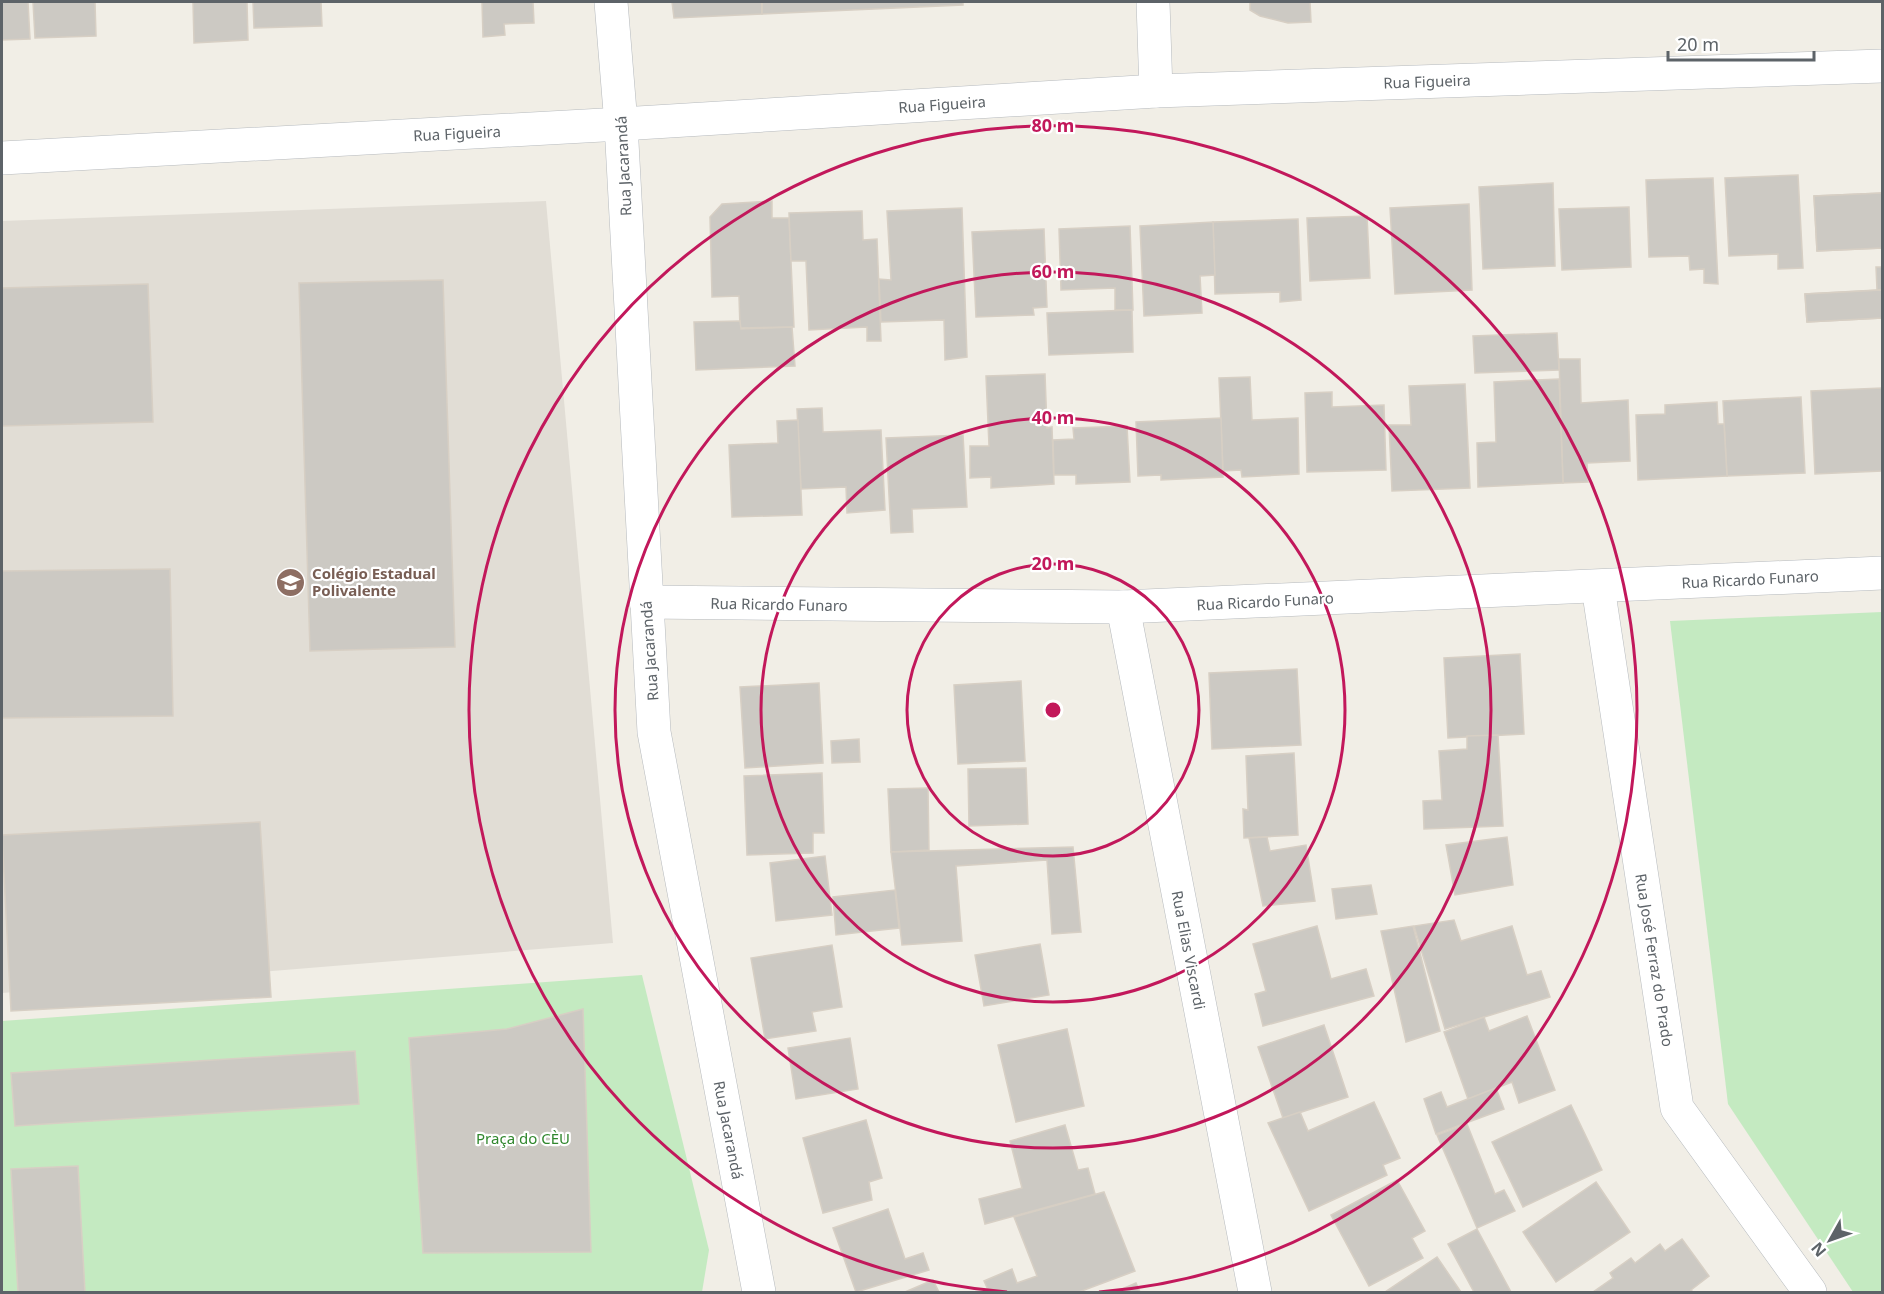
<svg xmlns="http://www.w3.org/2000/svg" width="1884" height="1294" font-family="'Noto Sans',sans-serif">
<rect width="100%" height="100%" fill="#f1eee6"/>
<!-- education -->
<polygon fill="#e1ddd5" points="546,201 613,943 2,993 2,221"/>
<!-- green -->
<g fill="#c4eac1">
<polygon points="1882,612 1882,1292 1853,1292 1728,1104 1670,621"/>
<polygon points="642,975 709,1250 702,1292 2,1292 2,1021"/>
</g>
<!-- building -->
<g fill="#ccc9c3" stroke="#d7cfc4" stroke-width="1.5">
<polygon points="2,2 28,2 30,39 2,40"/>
<polygon points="33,2 95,2 96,36 35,38"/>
<polygon points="193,2 247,2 248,40 194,43"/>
<polygon points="253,2 321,2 322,26 254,28"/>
<polygon points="482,2 533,2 534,23 504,24 505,35 483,37"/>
<polygon points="672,2 762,2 762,14 674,18"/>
<polygon points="762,2 963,2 963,5 762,14"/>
<polygon points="1250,2 1310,2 1311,22 1288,23 1260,16 1250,10"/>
<polygon points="1798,175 1803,268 1778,269 1778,254 1729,256 1725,178"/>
<polygon points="1713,178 1718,284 1704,283 1704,269 1690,270 1689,256 1649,257 1646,180"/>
<polygon points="1553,183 1555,266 1483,269 1479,187"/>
<polygon points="1882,193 1882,248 1817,251 1814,196"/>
<polygon points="1882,193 1882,248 1817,251 1814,196"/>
<polygon points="772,201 772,218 789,218 794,327 740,328 739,296 712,297 710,217 722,204"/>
<polygon points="1469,204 1472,290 1395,294 1390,208"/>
<polygon points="1629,207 1631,267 1562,270 1559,209"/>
<polygon points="962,208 967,357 945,360 944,320 881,322 879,279 891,280 887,211"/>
<polygon points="862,211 863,240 877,239 881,341 867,341 867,327 809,330 806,261 791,261 789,213"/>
<polygon points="1367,216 1370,278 1310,281 1307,218"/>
<polygon points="1298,219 1301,300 1280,302 1280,292 1215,294 1213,222"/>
<polygon points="1213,222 1215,275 1200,276 1202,313 1144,316 1140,226"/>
<polygon points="1130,226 1133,310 1115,310 1115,288 1061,290 1059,229"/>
<polygon points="1044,229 1047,307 1033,308 1034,315 976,317 972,232"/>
<polygon points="1876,267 1882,267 1882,290 1877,290"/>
<polygon points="443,280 455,647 310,651 299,283"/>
<polygon points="148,284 153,422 2,426 2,288"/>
<polygon points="1877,290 1882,290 1882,318 1807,322 1805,294"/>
<polygon points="1882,290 1882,318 1807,322 1805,294"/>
<polygon points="1132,310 1133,352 1049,355 1047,313"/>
<polygon points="740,321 741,329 792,327 795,366 696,370 694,322"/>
<polygon points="1557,333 1559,370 1475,373 1473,336"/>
<polygon points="1559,359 1580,359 1581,403 1628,400 1630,461 1587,463 1588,482 1563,483"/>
<polygon points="1045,374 1047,428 1052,427 1054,484 991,488 991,477 970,478 970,446 989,446 986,376"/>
<polygon points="1250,377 1252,420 1298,418 1299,474 1242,477 1241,470 1223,471 1219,378"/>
<polygon points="1559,379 1563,483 1478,487 1477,443 1496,442 1494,382"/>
<polygon points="1465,384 1470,488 1392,491 1389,425 1411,425 1409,386"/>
<polygon points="1882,388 1882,471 1815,474 1811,391"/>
<polygon points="1332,392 1332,407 1384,405 1386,470 1307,472 1305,393"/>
<polygon points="1801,397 1805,473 1727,476 1723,401"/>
<polygon points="1717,402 1718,424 1724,424 1727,476 1638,480 1636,415 1665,414 1665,405"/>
<polygon points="822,408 823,432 881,430 885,510 847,513 846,487 801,489 797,409"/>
<polygon points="1221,418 1223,477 1161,480 1161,475 1138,476 1136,422"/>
<polygon points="798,420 802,515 732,517 729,445 778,443 777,421"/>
<polygon points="1127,426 1130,482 1076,484 1076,475 1054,475 1053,440 1074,439 1073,428"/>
<polygon points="963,435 967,507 912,509 913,532 891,533 886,438"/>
<polygon points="170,569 173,716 2,718 2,571"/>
<polygon points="1520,654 1524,734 1448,738 1444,658"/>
<polygon points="1297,669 1301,745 1212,749 1209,673"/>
<polygon points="1021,681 1025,761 958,764 954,685"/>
<polygon points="819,683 823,763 745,768 740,687"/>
<polygon points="1498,735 1503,826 1424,829 1423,801 1442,800 1439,751 1467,749 1467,736"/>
<polygon points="859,739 860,762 832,763 831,741"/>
<polygon points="1294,753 1298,835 1244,838 1243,809 1248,810 1246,756"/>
<polygon points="1026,768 1028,824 969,826 968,769"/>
<polygon points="822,773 824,833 813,833 813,853 747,855 744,776"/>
<polygon points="928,788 929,850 891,852 888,789"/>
<polygon points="260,822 271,997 11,1011 2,835"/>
<polygon points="1267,837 1270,851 1306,845 1315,901 1263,906 1249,838"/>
<polygon points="1507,837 1513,885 1455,895 1446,845"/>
<polygon points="1073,847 1081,932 1052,934 1047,860 956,866 962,941 902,945 891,852"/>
<polygon points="825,856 832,915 776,921 770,863"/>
<polygon points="1371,885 1377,914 1336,919 1332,889"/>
<polygon points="895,890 899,928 836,935 833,897"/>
<polygon points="1454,920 1461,941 1512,926 1527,975 1541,971 1550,997 1445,1029 1414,926"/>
<polygon points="1317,926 1331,979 1366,969 1374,996 1263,1026 1255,994 1266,991 1253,944"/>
<polygon points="1413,926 1440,1031 1406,1042 1381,931"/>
<polygon points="1040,944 1049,995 984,1006 975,955"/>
<polygon points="832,945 842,1007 812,1012 816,1031 765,1039 751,958"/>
<polygon points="583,1009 591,1252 423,1253 409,1038 507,1029"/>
<polygon points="1527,1016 1555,1090 1519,1103 1512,1082 1468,1099 1444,1032 1484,1017 1489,1031"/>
<polygon points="1324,1025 1348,1097 1283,1118 1258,1047"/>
<polygon points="1067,1029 1084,1106 1016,1122 998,1045"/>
<polygon points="850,1038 858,1089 796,1099 788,1048"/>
<polygon points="355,1051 359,1104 15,1126 11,1073"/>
<polygon points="1496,1088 1504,1109 1436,1134 1424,1099 1441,1092 1447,1107"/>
<polygon points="1374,1102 1400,1158 1383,1165 1387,1175 1309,1211 1268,1123 1300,1112 1308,1131"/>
<polygon points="1571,1105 1602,1170 1523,1207 1492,1142"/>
<polygon points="866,1120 882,1178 869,1182 872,1200 823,1213 803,1138"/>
<polygon points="1467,1124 1495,1194 1504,1190 1515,1211 1477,1228 1437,1135"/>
<polygon points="1065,1125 1078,1170 1088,1168 1095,1194 985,1224 979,1199 1022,1188 1010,1141"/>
<polygon points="78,1166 85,1292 18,1292 11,1169"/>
<polygon points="1397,1180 1425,1231 1412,1238 1423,1258 1369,1286 1331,1215"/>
<polygon points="1596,1182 1630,1232 1556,1282 1523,1232"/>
<polygon points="1104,1192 1135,1271 1079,1292 989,1292 984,1281 1012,1269 1017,1283 1037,1276 1014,1217"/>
<polygon points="888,1209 905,1259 923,1253 929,1270 856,1292 833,1228"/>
<polygon points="1477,1229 1511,1292 1474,1292 1448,1244"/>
<polygon points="1682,1239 1709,1276 1691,1290 1693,1292 1593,1292 1613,1278 1610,1273 1631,1258 1635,1263 1660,1244 1665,1251"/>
<polygon points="1437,1257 1461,1292 1385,1292"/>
<polygon points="933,1280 939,1292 905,1292"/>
<polygon points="1136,1283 1140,1292 1115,1292"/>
</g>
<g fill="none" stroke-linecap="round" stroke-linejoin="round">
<defs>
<g id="minor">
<polyline points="611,2 621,124 654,732 759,1292"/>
<polyline points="1153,2 1156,91"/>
<polyline points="2,158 621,124 1156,91 1882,66"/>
<polyline points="1598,587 1677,1108 1810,1292"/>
<polyline points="646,602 1123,607 1882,573"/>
<polyline points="1123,607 1255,1292"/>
</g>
</defs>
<!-- minor casing -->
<use href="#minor" stroke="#b6babe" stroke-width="34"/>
<!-- minor -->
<use href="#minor" stroke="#fff" stroke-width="33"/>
</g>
<!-- distance rings -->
<g fill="none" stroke="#c2185b" stroke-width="3">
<circle cx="1053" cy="710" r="146"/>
<circle cx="1053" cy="710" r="292"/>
<circle cx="1053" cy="710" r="438"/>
<path d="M1007 1292A584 584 0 1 1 1099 1292"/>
</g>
<!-- icons -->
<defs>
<symbol id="school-disc" viewBox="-11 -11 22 22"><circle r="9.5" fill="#8d6e63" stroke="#fff"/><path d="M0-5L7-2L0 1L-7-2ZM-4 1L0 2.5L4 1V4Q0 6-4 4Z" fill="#fff"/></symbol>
</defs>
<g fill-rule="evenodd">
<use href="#school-disc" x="274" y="566" width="33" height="33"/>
</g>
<g text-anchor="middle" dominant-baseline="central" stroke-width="4.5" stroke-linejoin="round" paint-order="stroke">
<!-- street labels -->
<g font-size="15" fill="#5d6368" stroke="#fff">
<text transform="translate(1427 81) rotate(-2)">Rua Figueira</text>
<text transform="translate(942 104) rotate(-4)">Rua Figueira</text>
<text transform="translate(457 133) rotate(-3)">Rua Figueira</text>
<text transform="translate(623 166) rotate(-93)">Rua Jacarandá</text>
<text transform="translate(1750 579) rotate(-3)">Rua Ricardo Funaro</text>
<text transform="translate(1265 601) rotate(-3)">Rua Ricardo Funaro</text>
<text transform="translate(779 604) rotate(1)">Rua Ricardo Funaro</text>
<text transform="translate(649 651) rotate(-94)">Rua Jacarandá</text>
<text transform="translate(1189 950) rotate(79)">Rua Elias Viscardi</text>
<text transform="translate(1655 960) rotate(81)">Rua José Ferraz do Prado</text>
<text transform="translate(729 1130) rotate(79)">Rua Jacarandá</text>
</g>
<!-- education labels -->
<g font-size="15" font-weight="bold" fill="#785e54" stroke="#fff" text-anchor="start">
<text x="312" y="573">Colégio Estadual<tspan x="312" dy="17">Polivalente</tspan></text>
</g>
<!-- park labels -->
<g font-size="15" fill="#30872d" stroke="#fff">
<text x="523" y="1138">Praça do CÈU</text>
</g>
</g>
<circle cx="1053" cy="710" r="9" fill="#c2185b" stroke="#fff" stroke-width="3"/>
<g font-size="18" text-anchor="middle" font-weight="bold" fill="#c2185b" stroke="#fff" stroke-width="4.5" stroke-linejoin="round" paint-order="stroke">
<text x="1053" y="132">80 m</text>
<text x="1053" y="278">60 m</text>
<text x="1053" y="424">40 m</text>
<text x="1053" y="570">20 m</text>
</g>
<!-- border -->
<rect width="1884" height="1294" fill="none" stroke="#5d6368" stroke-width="6"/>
<!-- north arrow -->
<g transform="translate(1830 1240) rotate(230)" stroke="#ffffff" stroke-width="4.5" paint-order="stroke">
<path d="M0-4.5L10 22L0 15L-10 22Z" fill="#5d6368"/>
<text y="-9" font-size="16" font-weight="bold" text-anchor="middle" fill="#5d6368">N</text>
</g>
<!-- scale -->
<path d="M1668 51v9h146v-9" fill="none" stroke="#5d6368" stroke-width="3"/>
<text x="1677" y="51" font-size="18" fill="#5d6368" stroke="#ffffff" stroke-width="4.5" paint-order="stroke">20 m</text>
</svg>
